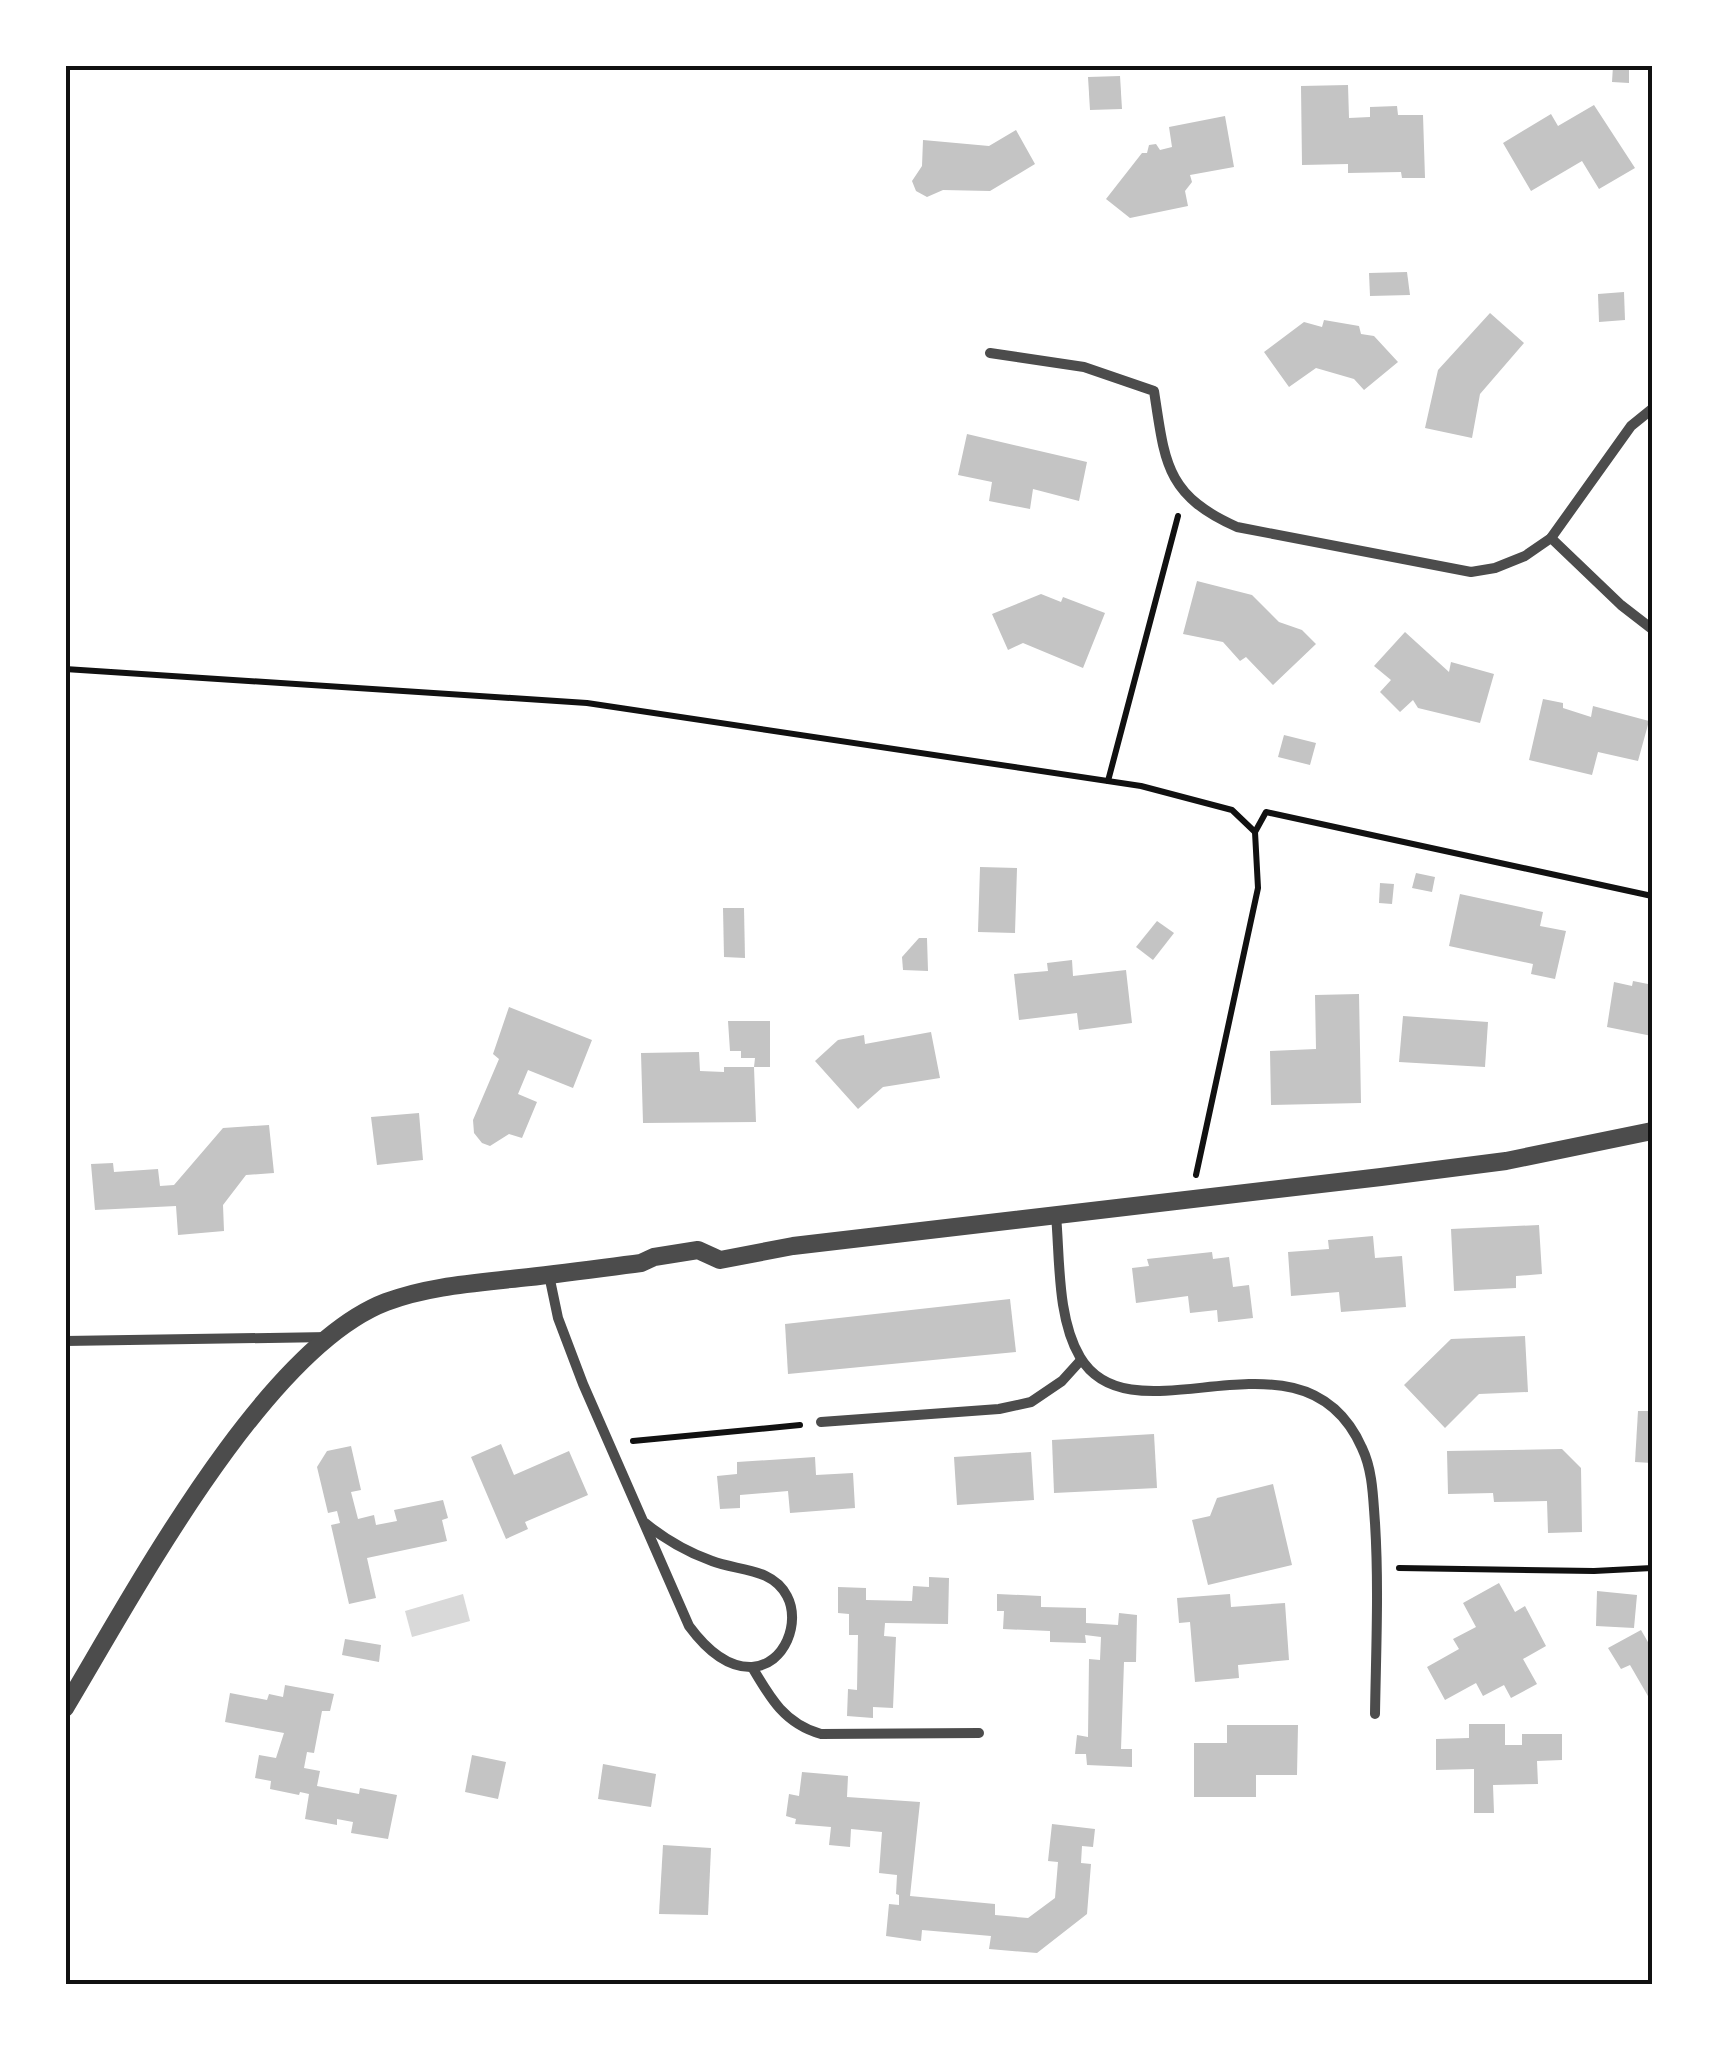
<svg xmlns="http://www.w3.org/2000/svg" width="1717" height="2050" font-family="Overpass,sans-serif">
<rect width="100%" height="100%" fill="#fff"/>
<!-- water -->
<polygon fill="#d9d9d9" points="463,1594 470,1621 412,1637 405,1611"/>
<!-- building -->
<g fill="#c4c4c4">
<polygon points="1613,66 1629,68 1629,83 1612,82"/>
<polygon points="1120,76 1122,109 1090,110 1088,77"/>
<polygon points="1348,85 1349,118 1370,117 1370,107 1397,106 1398,115 1423,115 1425,178 1402,178 1401,172 1348,173 1348,164 1302,165 1301,86"/>
<polygon points="1594,105 1635,168 1599,189 1582,161 1531,191 1503,143 1551,114 1558,126"/>
<polygon points="1225,116 1234,167 1190,175 1192,182 1185,191 1188,206 1130,218 1106,199 1142,153 1147,153 1149,145 1156,144 1160,150 1172,147 1169,127"/>
<polygon points="1016,130 1035,164 990,191 943,190 927,197 916,191 912,181 922,166 923,140 989,146"/>
<polygon points="1407,272 1410,295 1370,296 1369,273"/>
<polygon points="1624,292 1625,320 1599,322 1598,294"/>
<polygon points="1490,313 1524,343 1480,394 1472,438 1425,428 1438,370"/>
<polygon points="1324,320 1359,326 1361,334 1374,336 1398,362 1364,390 1354,379 1316,368 1289,387 1264,352 1304,322 1322,327"/>
<polygon points="967,434 1087,462 1079,501 1033,489 1030,509 989,501 992,482 958,475"/>
<polygon points="1197,581 1252,595 1279,622 1302,630 1316,644 1273,685 1246,657 1240,661 1223,642 1183,634"/>
<polygon points="1041,594 1061,602 1063,597 1105,613 1083,668 1023,643 1008,650 992,614"/>
<polygon points="1405,632 1449,672 1451,662 1494,674 1480,723 1418,708 1413,700 1400,712 1380,692 1391,680 1374,666"/>
<polygon points="1543,699 1563,703 1563,708 1591,717 1593,706 1649,721 1638,761 1598,752 1592,775 1529,760"/>
<polygon points="1284,735 1316,743 1310,765 1278,757"/>
<polygon points="980,867 1017,868 1015,933 978,932"/>
<polygon points="1416,873 1435,877 1432,892 1412,888"/>
<polygon points="1380,883 1394,884 1392,904 1379,903"/>
<polygon points="1460,894 1543,912 1540,926 1566,931 1555,979 1531,974 1533,964 1449,946"/>
<polygon points="723,908 744,908 745,958 724,957"/>
<polygon points="1157,921 1174,933 1153,960 1136,947"/>
<polygon points="919,938 927,938 928,971 903,970 902,957"/>
<polygon points="1072,960 1073,976 1126,970 1132,1023 1079,1030 1077,1013 1019,1020 1014,974 1048,971 1047,963"/>
<polygon points="1633,981 1648,984 1652,989 1652,1036 1607,1027 1614,982 1632,986"/>
<polygon points="1359,994 1361,1103 1271,1105 1270,1051 1316,1049 1315,995"/>
<polygon points="509,1007 592,1040 573,1088 528,1070 518,1094 537,1102 522,1138 509,1134 490,1146 482,1143 474,1133 473,1120 499,1059 493,1054"/>
<polygon points="1403,1016 1488,1022 1485,1067 1399,1062"/>
<polygon points="728,1021 770,1021 770,1067 754,1067 756,1122 643,1123 641,1053 699,1052 700,1071 724,1072 724,1067 754,1067 755,1058 741,1058 741,1051 730,1051"/>
<polygon points="931,1032 940,1078 883,1087 858,1109 815,1061 838,1040 864,1035 865,1044"/>
<polygon points="419,1113 423,1160 377,1165 371,1117"/>
<polygon points="269,1125 274,1173 246,1175 223,1205 224,1231 178,1235 176,1206 95,1210 91,1164 113,1163 114,1172 158,1169 160,1186 174,1185 223,1128"/>
<polygon points="1539,1225 1542,1274 1516,1276 1516,1288 1454,1291 1451,1229"/>
<polygon points="1373,1236 1375,1258 1402,1256 1406,1307 1341,1312 1339,1292 1291,1296 1288,1252 1329,1249 1328,1240"/>
<polygon points="1212,1252 1213,1259 1229,1257 1233,1287 1249,1285 1253,1318 1218,1322 1217,1310 1190,1313 1188,1296 1136,1303 1132,1268 1149,1266 1147,1259"/>
<polygon points="1010,1299 1016,1352 788,1374 785,1324"/>
<polygon points="1525,1336 1528,1392 1479,1394 1445,1428 1404,1385 1451,1339"/>
<polygon points="1638,1411 1652,1411 1652,1463 1635,1462"/>
<polygon points="1154,1434 1157,1488 1054,1493 1052,1440"/>
<polygon points="501,1444 514,1475 569,1451 588,1495 525,1522 528,1529 506,1539 471,1457"/>
<polygon points="351,1446 361,1490 351,1492 358,1519 374,1515 376,1525 397,1521 394,1510 443,1500 448,1518 442,1520 447,1541 367,1558 376,1598 349,1604 331,1525 340,1523 337,1511 328,1513 317,1467 327,1451"/>
<polygon points="1562,1449 1581,1468 1582,1532 1548,1533 1547,1501 1494,1502 1493,1493 1448,1494 1447,1451"/>
<polygon points="1031,1452 1034,1500 957,1505 954,1457"/>
<polygon points="815,1457 816,1475 853,1473 855,1508 790,1513 788,1491 740,1495 740,1508 720,1509 717,1476 737,1474 737,1462"/>
<polygon points="1273,1484 1292,1565 1208,1585 1192,1520 1210,1516 1217,1498"/>
<polygon points="929,1577 949,1578 948,1624 885,1623 884,1636 896,1637 893,1708 873,1707 873,1718 847,1716 848,1689 857,1690 858,1635 849,1635 849,1614 838,1613 838,1587 866,1588 866,1600 912,1601 913,1586 929,1587"/>
<polygon points="1499,1583 1515,1612 1525,1606 1546,1646 1523,1659 1537,1684 1511,1698 1504,1685 1483,1696 1476,1683 1445,1700 1427,1667 1459,1649 1453,1639 1476,1627 1463,1603"/>
<polygon points="1597,1591 1637,1595 1634,1628 1596,1626"/>
<polygon points="997,1594 1041,1596 1041,1607 1086,1608 1086,1623 1118,1625 1119,1613 1137,1615 1136,1662 1124,1662 1121,1749 1132,1749 1132,1767 1087,1765 1086,1754 1075,1754 1077,1735 1088,1737 1089,1659 1100,1660 1101,1637 1085,1635 1086,1643 1050,1642 1050,1631 1003,1629 1004,1611 997,1611"/>
<polygon points="1230,1594 1231,1607 1285,1603 1289,1660 1238,1665 1239,1678 1195,1682 1190,1622 1179,1623 1177,1598"/>
<polygon points="1641,1630 1652,1649 1652,1703 1630,1665 1621,1669 1608,1648"/>
<polygon points="345,1639 381,1645 379,1662 342,1655"/>
<polygon points="285,1685 334,1694 330,1711 322,1711 314,1753 307,1752 304,1768 320,1771 317,1786 359,1794 360,1788 397,1795 388,1839 351,1833 353,1822 337,1819 337,1825 305,1819 309,1794 300,1792 299,1795 270,1789 271,1781 255,1778 259,1755 276,1758 284,1733 225,1722 230,1693 267,1700 269,1694 283,1697"/>
<polygon points="1469,1724 1505,1724 1505,1745 1522,1745 1522,1734 1562,1734 1562,1760 1537,1761 1538,1784 1493,1785 1494,1813 1474,1813 1474,1769 1436,1770 1436,1739 1469,1738"/>
<polygon points="1227,1725 1298,1725 1297,1775 1256,1775 1256,1797 1194,1797 1194,1743 1227,1743"/>
<polygon points="472,1755 506,1762 498,1799 465,1792"/>
<polygon points="603,1764 656,1774 651,1807 598,1799"/>
<polygon points="802,1772 848,1776 847,1797 920,1802 910,1896 995,1904 995,1915 1028,1918 1055,1898 1058,1862 1048,1861 1052,1824 1095,1829 1093,1847 1082,1846 1081,1863 1091,1864 1087,1914 1037,1953 989,1949 991,1936 922,1930 921,1941 886,1936 889,1904 899,1905 899,1895 896,1894 897,1875 879,1873 882,1832 851,1829 850,1847 829,1845 831,1827 795,1824 796,1819 786,1816 789,1794 799,1796"/>
<polygon points="663,1845 711,1848 708,1915 659,1914"/>
</g>
<g fill="none" stroke-linecap="round" stroke-linejoin="round">
<!-- path -->
<g stroke="#111" stroke-width="6">
<polyline points="65,669 587,703 1141,786 1232,810 1255,832 1258,888 1196,1175"/>
<polyline points="1108,781 1178,516"/>
<polyline points="1255,832 1266,812 1652,896"/>
<polyline points="633,1441 800,1425"/>
<polyline points="1399,1568 1594,1571 1652,1568"/>
</g>
<!-- minor -->
<g stroke="#4c4c4c" stroke-width="10">
<path d="M 990,353 L 1084,367 L 1154,391 C 1165,462 1165,495 1237,527 L 1471,572 L 1495,568 L 1525,556 L 1551,538 L 1631,426 L 1652,409"/>
<polyline points="1551,538 1621,605 1652,629"/>
<path d="M 1056,1215 C 1060,1260 1057,1318 1080,1357 C 1133,1447 1303,1314 1362,1448 C 1373,1471 1373,1498 1375,1523 C 1379,1587 1376,1650 1375,1714"/>
<path d="M 549,1275 L 558,1318 L 583,1384 L 689,1626 C 703,1645 725,1668 752,1667 C 785,1665 801,1622 787,1596 C 772,1567 737,1571 712,1561 C 687,1552 666,1540 645,1523"/>
<polyline points="65,1341 329,1337"/>
<polyline points="821,1422 999,1409 1031,1402 1062,1381 1081,1360"/>
<path d="M 752,1667 C 770,1698 785,1724 821,1734 L 979,1733"/>
</g>
<!-- tertiary -->
<path stroke="#4c4c4c" stroke-width="18" d="M 65,1708 C 133,1595 263,1349 386,1302 C 428,1286 476,1283 520,1278 C 561,1274 601,1268 641,1263 L 654,1257 L 698,1250 L 720,1260 L 793,1246 L 1381,1177 L 1506,1161 L 1652,1131"/>
</g>
<!-- border -->
<rect width="1717" height="2050" fill="none" stroke="#ffffff" stroke-width="135"/>
<rect x="68" y="68" width="1582" height="1914" fill="none" stroke="#111" stroke-width="4"/>
</svg>
